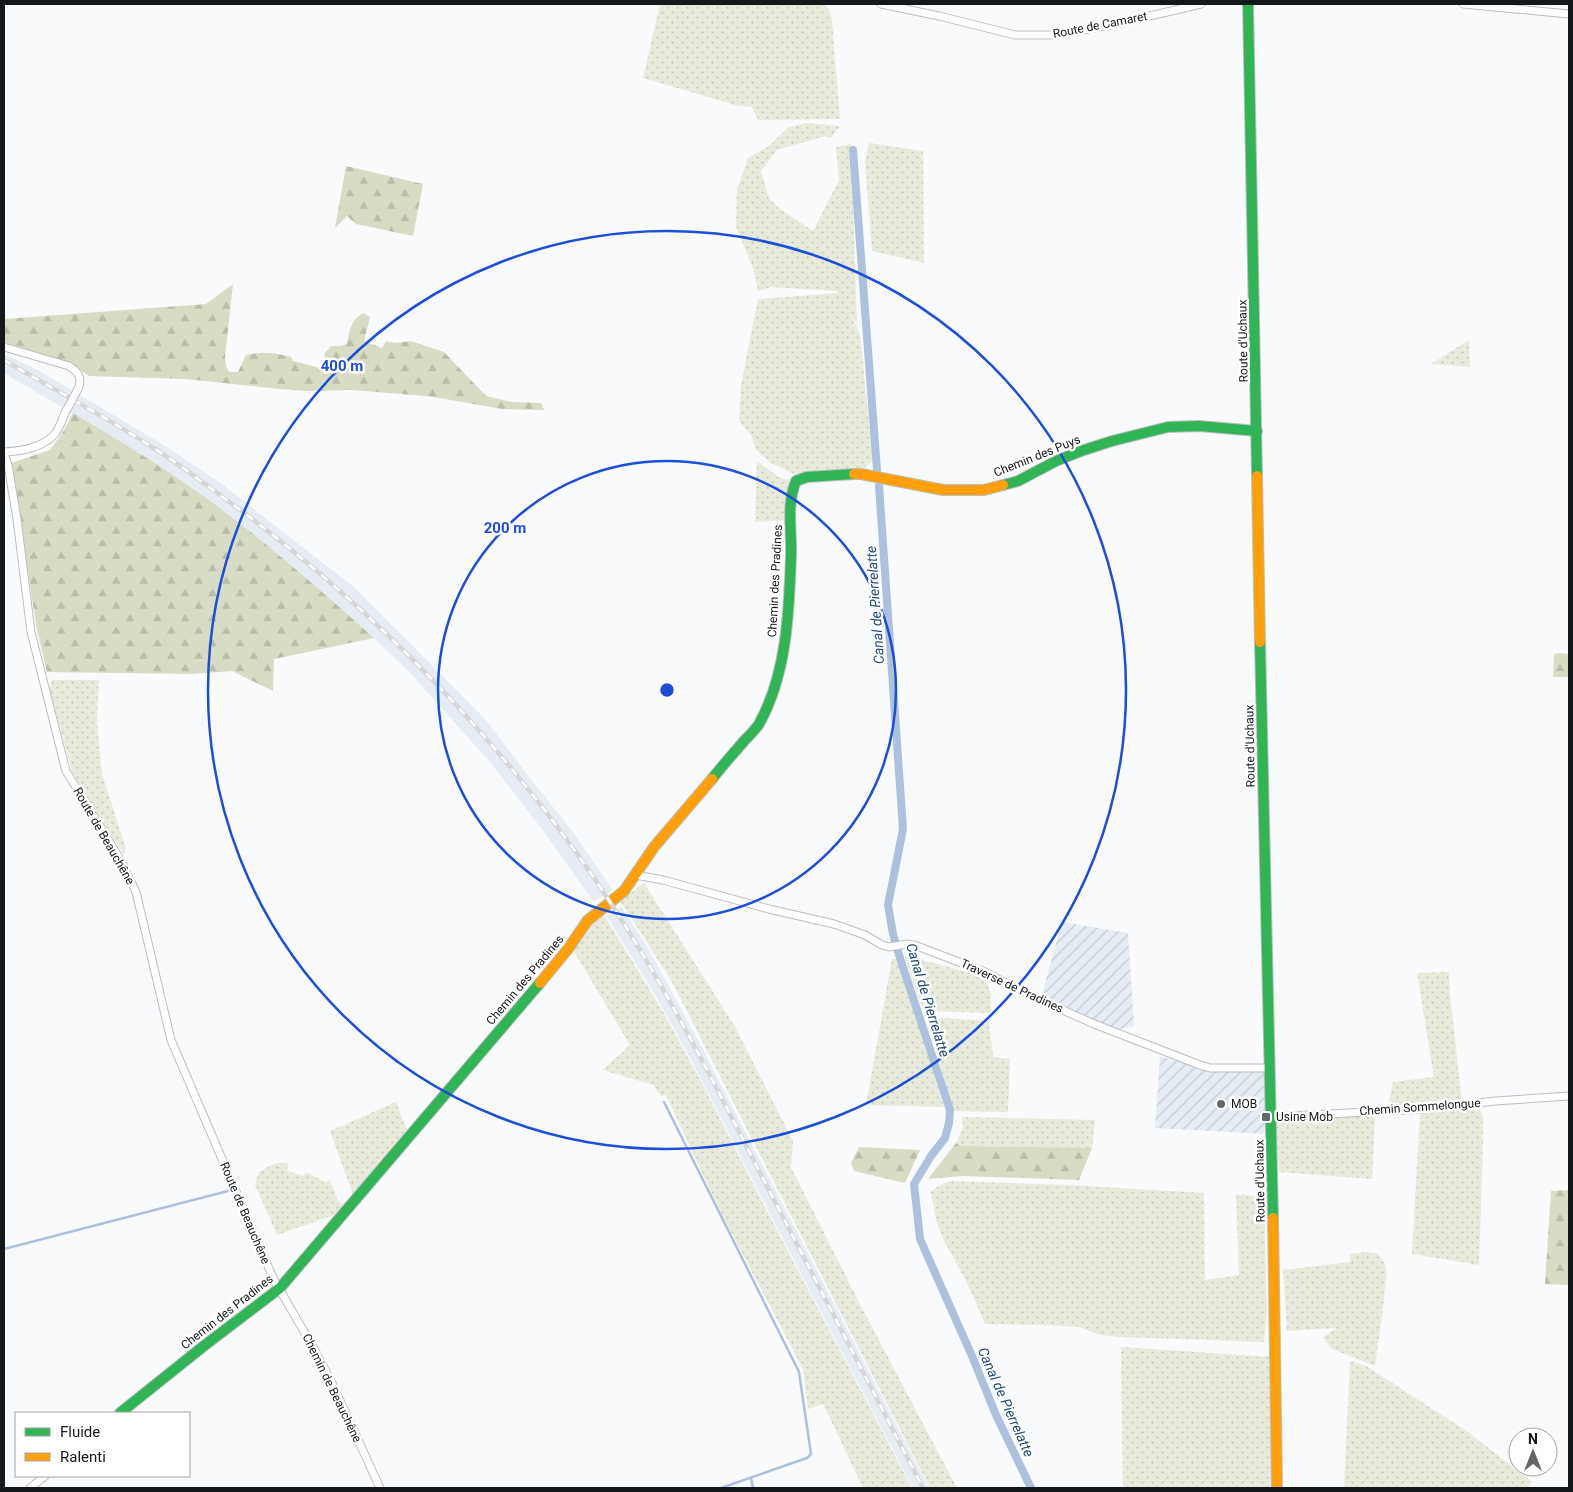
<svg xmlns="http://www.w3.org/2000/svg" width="1573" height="1492" font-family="Roboto,sans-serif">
<defs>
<pattern id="industrial-furrows" width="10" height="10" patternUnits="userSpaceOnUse" patternTransform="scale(1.25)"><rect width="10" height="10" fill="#e6ecf4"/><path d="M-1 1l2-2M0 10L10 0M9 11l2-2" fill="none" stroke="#c4cad1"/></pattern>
<pattern id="green-dots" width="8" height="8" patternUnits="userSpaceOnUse" patternTransform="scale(1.25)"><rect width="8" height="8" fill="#e8ebdc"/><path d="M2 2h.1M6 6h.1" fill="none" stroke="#c6c9bc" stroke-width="1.8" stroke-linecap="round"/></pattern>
<pattern id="forest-firs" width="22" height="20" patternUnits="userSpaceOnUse" patternTransform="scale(1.25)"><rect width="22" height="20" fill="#d8dcc4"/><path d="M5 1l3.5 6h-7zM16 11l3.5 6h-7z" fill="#b8bca8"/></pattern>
</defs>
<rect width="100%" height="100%" fill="#f8fafc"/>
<!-- built -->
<g fill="#e6ecf4">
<polygon points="4,354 36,369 164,445 223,485 355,588 485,719 533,782 570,828 613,890 593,901 545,833 490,762 411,674 374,638 320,590 193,488 141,454 4,373"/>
<polygon points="621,906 649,950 697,1038 929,1488 913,1488 786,1245 695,1067 657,998 606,915 609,915 619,909"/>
</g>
<!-- industrial -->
<g fill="url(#industrial-furrows)">
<polygon points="1062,922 1128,933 1134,1026 1117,1030 1041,998"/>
<polygon points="1160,1056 1205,1070 1266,1071 1267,1134 1155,1128"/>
</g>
<!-- green -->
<g fill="url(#green-dots)">
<polygon points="660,4 824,4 830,11 832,21 840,119 758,120 752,107 735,105 643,78"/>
<polygon points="807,123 840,126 831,138 825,136 777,150 761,171 769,198 779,208 813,231 839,180 836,147 851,144 857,324 850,314 860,334 873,460 865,468 796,475 771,463 756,450 751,435 739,421 741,385 758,299 838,293 836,291 772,287 758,291 754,271 736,227 737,190 748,158 769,146 789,127"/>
<polygon points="869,143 923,151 924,263 872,251 865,162"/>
<polygon points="1469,340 1470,367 1431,364"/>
<polygon points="757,461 778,477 791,481 788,520 755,522"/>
<polygon points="52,680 99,680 97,721 102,774 126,848 124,854 101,821 72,771 49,688"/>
<polygon points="644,883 734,1025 793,1141 791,1167 860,1304 957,1488 930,1488 671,980 620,901"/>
<polygon points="604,915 661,1008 702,1083 769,1215 912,1488 863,1488 823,1404 808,1409 803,1369 718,1207 666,1095 661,1096 653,1085 603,1070 630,1045 573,950 592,921"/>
<polygon points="904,955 985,977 991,994 991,1013 923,1011"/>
<polygon points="892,959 899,959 944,1107 866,1105"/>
<polygon points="1449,972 1450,995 1462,1101 1392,1107 1389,1102 1393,1082 1434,1077 1417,973"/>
<polygon points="927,1017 989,1021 993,1057 1010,1059 1008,1112 953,1111"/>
<polygon points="396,1102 407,1130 354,1197 330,1131"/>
<polygon points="1479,1108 1483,1116 1483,1143 1479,1265 1412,1254 1420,1112"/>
<polygon points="1375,1114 1372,1179 1279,1172 1276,1121"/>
<polygon points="962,1117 1095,1120 1092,1148 959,1146 956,1143 963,1128"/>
<polygon points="279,1163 288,1163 287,1171 304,1176 306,1172 325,1182 330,1180 338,1201 346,1206 334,1215 277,1235 255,1185 259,1172 271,1165"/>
<polygon points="950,1181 1069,1185 1204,1193 1205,1280 1239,1275 1236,1194 1264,1197 1267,1309 1264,1342 1120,1337 1100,1335 1079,1327 1041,1325 985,1324 967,1283 943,1239 936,1220 933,1202 930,1192 940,1185"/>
<polygon points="1366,1252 1378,1254 1383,1260 1387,1271 1381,1324 1375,1366 1332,1349 1323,1337 1337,1328 1287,1331 1283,1270 1350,1262 1350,1254"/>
<polygon points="1121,1347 1273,1357 1274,1488 1123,1488"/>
<polygon points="1350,1361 1366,1366 1468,1432 1532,1482 1527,1488 1344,1488"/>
</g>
<!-- forest -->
<g fill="url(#forest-firs)">
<polygon points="346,166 423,184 413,236 356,224 347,216 335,228"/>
<path d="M 233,284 L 225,357 L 226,366 L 229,372 L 238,372 L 246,355 C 262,351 276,353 291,357 L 293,361 L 320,368 L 324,361 L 325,353 L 331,346 L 340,346 L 347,344 C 349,331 351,320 363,313 L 370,317 L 364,341 L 382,348 L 386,341 L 395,343 L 411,341 L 444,352 L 486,396 L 511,402 L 541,403 L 544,410 L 502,409 L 434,397 L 413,395 L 352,390 L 307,391 L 280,389 L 186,379 L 89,376 L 71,364 L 49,356 L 4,342 L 4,319 L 206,304 Z"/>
<path d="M 73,413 C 113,437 154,461 192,488 C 256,533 316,586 374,638 L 274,659 L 273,691 L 232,671 L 192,674 L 47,672 L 37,630 L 11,463 L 50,450 L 63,432 Z"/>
<polygon points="1559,653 1569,654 1569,677 1553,677 1554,654"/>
<polygon points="956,1143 960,1146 1092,1148 1079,1180 963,1176 928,1179"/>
<polygon points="859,1147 920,1150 905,1183 854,1171 851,1163"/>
<polygon points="1569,1190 1569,1285 1545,1284 1551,1191"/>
</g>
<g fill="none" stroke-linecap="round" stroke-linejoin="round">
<!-- stream -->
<g stroke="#adc1dc" stroke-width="2.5">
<polyline points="664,1102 799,1372 811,1454 807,1458 721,1488"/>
<polyline points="4,1249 228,1191"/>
<polyline points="751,1478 753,1488"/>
</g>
<!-- canal -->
<g stroke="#adc1dc" stroke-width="8">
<polyline points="853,150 877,470"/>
<polyline points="879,486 903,829 888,905 893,934 899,955 950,1110 949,1123 945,1138 931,1156 914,1184 920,1239 972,1356 996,1415 1031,1488"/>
</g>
<defs>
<g id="street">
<polyline points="881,4 939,16 1015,35 1057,35 1120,23 1201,4"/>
<polyline points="1463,4 1569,14"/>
<path d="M 4,347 L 69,366 C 78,372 83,378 78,389"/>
<path d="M 4,452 C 22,451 42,448 55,434 C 59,429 62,420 65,413"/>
<polyline points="4,454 8,465 17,519 31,632 66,771 120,859 136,892 171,1040 274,1280 313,1347 333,1385 380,1488"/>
<polyline points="636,875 663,880 769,909 834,924 865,935 882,945 889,947 907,944 917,946 985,972 1036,998 1094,1024 1200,1065 1210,1068 1263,1068 1270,1067"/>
<polyline points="1271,1117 1425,1109 1495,1101 1569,1096"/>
<polyline points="30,1488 45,1476"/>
</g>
<g id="fast">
<polyline points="1248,4 1257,476"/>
<polyline points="1003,485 1018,481 1056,461 1081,451 1112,441 1168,427 1199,426 1257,431"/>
<polyline points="1260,642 1273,1218"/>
<path d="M 712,779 C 722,766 733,754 744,741 C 749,736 755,730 759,724 C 787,674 789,612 791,556 C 792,531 786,505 796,481 L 807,477 L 854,474"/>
<polyline points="120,1413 205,1345 280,1288 540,983"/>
</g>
<g id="slow">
<polyline points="854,474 861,474 943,490 984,490 1003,485"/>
<polyline points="1257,476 1260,642"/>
<polyline points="540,983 568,949 587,921 624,891 654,847 712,779"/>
<polyline points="1273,1218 1277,1488"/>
</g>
</defs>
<!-- street casing -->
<use href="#street" stroke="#bcbec0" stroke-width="9"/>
<!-- fast casing -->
<use href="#fast" stroke="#bcbec0" stroke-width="12"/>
<!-- slow casing -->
<use href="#slow" stroke="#bcbec0" stroke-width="12"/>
<!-- street -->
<use href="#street" stroke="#fefeff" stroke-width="7"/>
<!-- fast -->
<use href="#fast" stroke="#30b455" stroke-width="10"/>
<!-- slow -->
<use href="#slow" stroke="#ff9f0a" stroke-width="10"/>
<defs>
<path id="rail" d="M 4,360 C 53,389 104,416 152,447 C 173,460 193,475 213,490 C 357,593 483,720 585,865 C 651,959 703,1061 755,1163 C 811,1271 867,1380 923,1488"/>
</defs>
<!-- rail casing -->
<use href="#rail" stroke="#d6d6d7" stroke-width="4.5"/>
<!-- rail -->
<use href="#rail" stroke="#fff" stroke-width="2.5" stroke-dasharray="8" stroke-linecap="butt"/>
<defs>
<polyline id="street-bridge" points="65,413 78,389"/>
</defs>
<!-- street-bridge casing -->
<use href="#street-bridge" stroke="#bcbec0" stroke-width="9" stroke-linecap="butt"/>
<!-- street-bridge -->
<use href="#street-bridge" stroke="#fefeff" stroke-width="7"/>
</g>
<!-- distance rings -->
<g fill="none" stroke="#1d4ed8" stroke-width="2.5">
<circle cx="667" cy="690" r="229"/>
<circle cx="667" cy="690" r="459"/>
</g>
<!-- markers -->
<g fill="#64676a" stroke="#fff" stroke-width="2">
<circle cx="1221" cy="1104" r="5"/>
<rect x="1261" y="1112" width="10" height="10" rx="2.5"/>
</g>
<g text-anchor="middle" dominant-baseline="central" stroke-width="5" stroke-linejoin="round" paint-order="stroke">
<!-- street labels -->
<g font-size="12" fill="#15181b" stroke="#fff">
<text transform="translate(1100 25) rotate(-11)">Route de Camaret</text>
<text transform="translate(1243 341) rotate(-91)">Route d'Uchaux</text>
<text transform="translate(1037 456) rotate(-22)">Chemin des Puys</text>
<text transform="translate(775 581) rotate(-87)">Chemin des Pradines</text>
<text transform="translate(1250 746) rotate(-91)">Route d'Uchaux</text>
<text transform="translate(104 836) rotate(60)">Route de Beauchêne</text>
<text transform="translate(525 980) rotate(-50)">Chemin des Pradines</text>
<text transform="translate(1012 986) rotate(25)">Traverse de Pradines</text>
<text transform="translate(1420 1107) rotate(-4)">Chemin Sommelongue</text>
<text transform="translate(1260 1181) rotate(-91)">Route d'Uchaux</text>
<text transform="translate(245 1213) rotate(67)">Route de Beauchêne</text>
<text transform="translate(227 1312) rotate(-38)">Chemin des Pradines</text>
<text transform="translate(332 1388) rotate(64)">Chemin de Beauchêne</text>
</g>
<!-- poi labels -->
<g font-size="12" fill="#15181b" stroke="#fff" text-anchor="start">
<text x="1231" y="1104">MOB</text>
<text x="1276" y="1117">Usine Mob</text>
</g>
<!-- water labels -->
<g font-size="14" font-style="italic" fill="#234a79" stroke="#fff">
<text transform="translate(875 605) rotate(-94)">Canal de Pierrelatte</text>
<text transform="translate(928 1000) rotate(73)">Canal de Pierrelatte</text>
<text transform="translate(1006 1402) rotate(66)">Canal de Pierrelatte</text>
</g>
</g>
<circle cx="667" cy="690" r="8" fill="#1d4ed8" stroke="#fff" stroke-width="2.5"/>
<g font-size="15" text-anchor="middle" font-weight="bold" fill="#1d4ed8" stroke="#fff" stroke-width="5" stroke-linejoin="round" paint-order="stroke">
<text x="342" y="371">400 m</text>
<text x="505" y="533">200 m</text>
</g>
<!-- border -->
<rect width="1573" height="1492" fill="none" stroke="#15181b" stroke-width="10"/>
<!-- legend -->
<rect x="15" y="1412" width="175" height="65" fill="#ffffff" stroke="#a1a3a4"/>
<rect x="25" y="1428" width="25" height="8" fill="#30b455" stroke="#a1a3a4"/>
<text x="60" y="1437" font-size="15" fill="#15181b">Fluide</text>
<rect x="25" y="1453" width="25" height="8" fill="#ff9f0a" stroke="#a1a3a4"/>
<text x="60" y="1462" font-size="15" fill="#15181b">Ralenti</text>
<!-- north arrow -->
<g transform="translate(1533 1452)"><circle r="24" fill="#ffffff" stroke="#a1a3a4"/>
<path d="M0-4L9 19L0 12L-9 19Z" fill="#64676a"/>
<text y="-8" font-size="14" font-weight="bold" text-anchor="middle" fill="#15181b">N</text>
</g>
</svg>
